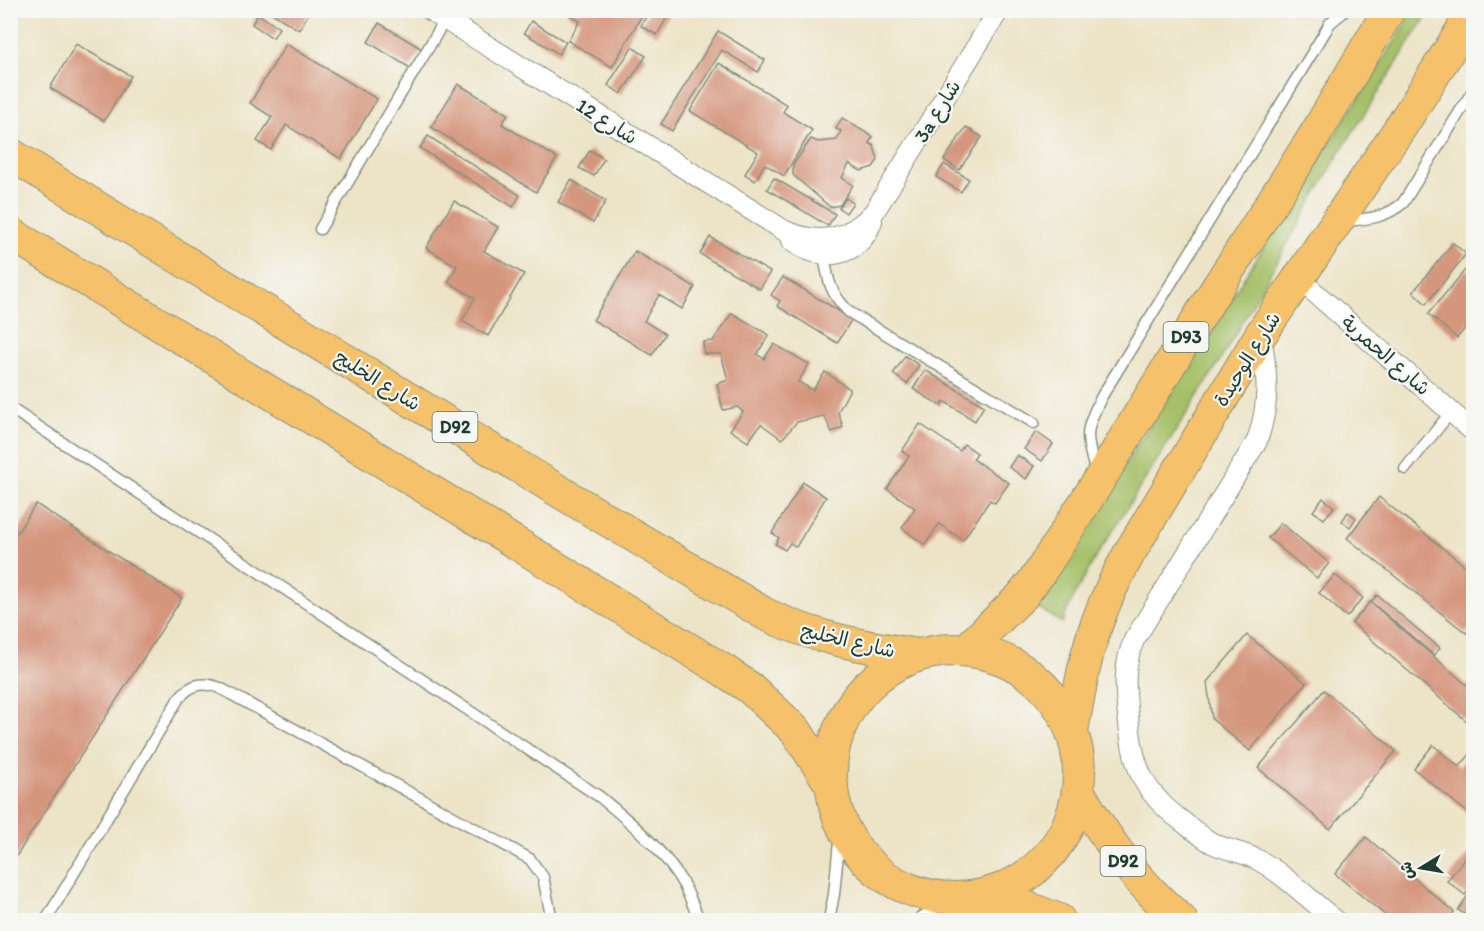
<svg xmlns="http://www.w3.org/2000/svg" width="1484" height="931" font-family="Itim,'Playpen Sans Arabic',sans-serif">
<rect width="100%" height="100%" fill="#f6f6f2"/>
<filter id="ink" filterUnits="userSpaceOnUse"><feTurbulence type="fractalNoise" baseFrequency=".0167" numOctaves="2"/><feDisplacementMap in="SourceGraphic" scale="12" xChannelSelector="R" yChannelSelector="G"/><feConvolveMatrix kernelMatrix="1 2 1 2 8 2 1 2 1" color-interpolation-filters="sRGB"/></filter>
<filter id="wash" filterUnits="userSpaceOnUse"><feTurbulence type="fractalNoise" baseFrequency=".008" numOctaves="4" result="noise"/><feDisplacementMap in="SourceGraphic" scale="24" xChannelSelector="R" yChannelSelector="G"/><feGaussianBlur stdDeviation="1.35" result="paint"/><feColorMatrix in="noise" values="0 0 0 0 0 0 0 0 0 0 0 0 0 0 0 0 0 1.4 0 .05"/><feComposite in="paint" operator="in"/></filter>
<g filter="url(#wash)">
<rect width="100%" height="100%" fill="#ede4c7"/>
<!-- green -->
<polygon fill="#a5c067" stroke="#627e4e" stroke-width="1.5" points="1414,11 1430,11 1342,149 1221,359 1094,560 1070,604 1062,623 1035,606"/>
<g id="blocks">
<!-- building -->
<g fill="#d5967e">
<polygon points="267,10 311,10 299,30"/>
<polygon points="569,10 645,10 612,67 568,41 580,21 567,14"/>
<polygon points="650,10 671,10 657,35 641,26"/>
<polygon points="258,14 279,28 273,38 252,24"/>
<polygon points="531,21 566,42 559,54 524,33"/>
<polygon points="379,23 422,49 410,68 368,42"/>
<polygon points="718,31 765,60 758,72 722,50 672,131 661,124"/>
<polygon points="76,44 131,76 104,121 50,88"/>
<polygon points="286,44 377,99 341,159 286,125 271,150 257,141 272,117 250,103"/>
<polygon points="632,47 646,56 621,94 608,85"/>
<polygon points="719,63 787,105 783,112 812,130 784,176 765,164 755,181 745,174 758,152 690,111"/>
<polygon points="458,84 508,114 502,124 557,158 536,192 431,127"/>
<polygon points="842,118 873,137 869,143 874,146 878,160 873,167 861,171 849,164 842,178 853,185 840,205 830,207 793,175 793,165 811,139 818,142 837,140 841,131 836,129"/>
<polygon points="966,127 982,137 959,170 944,160"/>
<polygon points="428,136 520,195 513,207 420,148"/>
<polygon points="590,150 604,159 594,176 579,168"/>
<polygon points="944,164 969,179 961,192 936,177"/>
<polygon points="774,178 835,214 828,226 767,189"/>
<polygon points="571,180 606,201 593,223 558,202"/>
<polygon points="846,198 853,203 846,213 839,208"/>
<polygon points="454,201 498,227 484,251 524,274 488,336 462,321 475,298 448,282 457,266 426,248"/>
<polygon points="710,237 770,272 760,289 700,254"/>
<polygon points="1453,243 1466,254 1426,304 1413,292"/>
<polygon points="635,251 695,287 682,309 659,295 644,321 665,334 652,355 593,320"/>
<polygon points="1466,269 1474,276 1474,318 1457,338 1428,314"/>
<polygon points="783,277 852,319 837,343 777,306 780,301 771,295"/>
<polygon points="732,313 769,335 757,354 764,359 774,344 809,364 798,382 813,390 825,372 850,389 838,412 843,427 832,432 824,416 797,422 782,439 761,424 748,442 730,430 743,412 737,407 723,410 717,384 728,380 721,354 704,354 703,342 713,341"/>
<polygon points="905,356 919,365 907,384 893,374"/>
<polygon points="925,370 984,406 975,421 944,401 941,406 913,389"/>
<polygon points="920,424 960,451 964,444 977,453 973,459 1009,483 995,503 990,500 963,540 939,524 925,545 902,528 915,508 887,489 909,456 902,451"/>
<polygon points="1036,432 1053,444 1042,461 1024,449"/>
<polygon points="1017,455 1034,466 1026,479 1009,467"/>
<polygon points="803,482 826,497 796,547 790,543 785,550 775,544 779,538 772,533"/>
<polygon points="1379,497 1474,573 1474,624 1466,633 1347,538"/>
<polygon points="1323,498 1334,507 1324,519 1313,511"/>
<polygon points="36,504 182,598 10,866 10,543"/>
<polygon points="1348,512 1356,518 1350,527 1342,521"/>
<polygon points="1281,523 1329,563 1317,578 1268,538"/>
<polygon points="1335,575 1363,598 1347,617 1319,593"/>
<polygon points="1377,595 1440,648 1434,655 1371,602"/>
<polygon points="1370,602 1474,691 1474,719 1470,724 1352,623"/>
<polygon points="1247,635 1306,683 1250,751 1212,719 1207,682"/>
<polygon points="1324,690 1396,751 1330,829 1258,768"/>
<polygon points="1433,745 1459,767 1474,750 1474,818 1414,769"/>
<polygon points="1366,837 1454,912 1447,920 1391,920 1335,874"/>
<polygon points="1468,854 1474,859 1474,884 1465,895 1447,881"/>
<polygon points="1469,894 1474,897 1474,920 1458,910"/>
</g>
</g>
</g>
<g filter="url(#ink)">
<use href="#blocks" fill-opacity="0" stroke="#86907e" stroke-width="1.5"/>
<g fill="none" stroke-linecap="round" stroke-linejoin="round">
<defs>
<g id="lane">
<path d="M 1343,221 C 1366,219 1384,219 1403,203 L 1474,89"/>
<polyline points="320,229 445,20"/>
<path d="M 824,255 C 828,281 830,293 849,312 L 1034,423"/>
<path d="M 10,408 L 600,797 C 629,821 663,849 682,882 C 689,894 694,907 699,920"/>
<polyline points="1405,469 1451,412"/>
<path d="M 1096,474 C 1086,435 1083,433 1102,396 L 1325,32 L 1330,23 L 1346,10"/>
<path d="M 46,920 L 179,698 C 191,684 203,681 220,688 L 530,859 L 543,877 L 552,920"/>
<polyline points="829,920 834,894 841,821"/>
<polyline points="917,920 952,898"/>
</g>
<g id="street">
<path d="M 430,10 L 785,231 C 821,246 848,240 874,212 L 999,10"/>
<path d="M 792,241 C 821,263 860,258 872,221"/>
<polyline points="1298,278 1474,432"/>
<path d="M 1261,334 C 1267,374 1271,401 1257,441 L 1134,640 C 1123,666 1125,689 1128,716 C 1134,767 1140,790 1183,822 C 1192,829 1202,837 1212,843 C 1226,850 1242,852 1256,859 C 1281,871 1312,902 1335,920"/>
</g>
<g id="primary">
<path d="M 10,154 L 557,490 L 765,614 C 817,639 862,646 918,655"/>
<polyline points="10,233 723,670 750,688 796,731 832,786"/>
<polyline points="966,650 1022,596 1039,574 1098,482 1212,296 1315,135 1389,10"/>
<circle cx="955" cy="774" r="124"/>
<path d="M 1072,731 C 1079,695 1084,658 1097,623 C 1106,598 1117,575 1130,552 L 1261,334 L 1404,122 L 1474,11"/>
<path d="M 1078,791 C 1107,841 1137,883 1181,920"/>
<polyline points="984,897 1023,906 1059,920"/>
</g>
</defs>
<!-- lane casing -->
<use href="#lane" stroke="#86907e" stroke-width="13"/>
<!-- street casing -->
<use href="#street" stroke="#86907e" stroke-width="22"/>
<!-- primary casing -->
<use href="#primary" stroke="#86907e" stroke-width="34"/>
<!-- lane -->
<use href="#lane" stroke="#fff" stroke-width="10"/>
<!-- street -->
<use href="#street" stroke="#fff" stroke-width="20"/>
<!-- primary -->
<use href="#primary" stroke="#f5c16b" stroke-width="32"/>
</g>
</g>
<g text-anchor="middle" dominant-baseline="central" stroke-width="4.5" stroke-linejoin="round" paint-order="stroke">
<!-- shield labels -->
<g fill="#f6f6f2" stroke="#60746d" stroke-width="1.5">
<rect x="1163.5" y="322" width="45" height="30" rx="4.5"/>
<rect x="432.5" y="412" width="45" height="30" rx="4.5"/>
<rect x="1100.5" y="846" width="45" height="30" rx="4.5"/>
</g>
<g font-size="18" font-weight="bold" fill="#1f3d34">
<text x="1186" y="337">D93</text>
<text x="455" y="427">D92</text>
<text x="1123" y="861">D92</text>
</g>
<!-- street labels -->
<g font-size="20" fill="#1f3d34" stroke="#f6f6f2">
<text transform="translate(937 111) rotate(-58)">3a شارع</text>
<text transform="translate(607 121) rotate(32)">شارع 12</text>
<text transform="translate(1386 355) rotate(41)">شارع الحمرية</text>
<text transform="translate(1247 359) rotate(-58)">شارع الوحيدة</text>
<text transform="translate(378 380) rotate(32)">شارع الخليج</text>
<text transform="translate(848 640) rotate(13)">شارع الخليج</text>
</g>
</g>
<!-- margin -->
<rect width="1484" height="931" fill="none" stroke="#f6f6f2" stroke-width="36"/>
<!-- north arrow -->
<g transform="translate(1421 868) rotate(259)" stroke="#f6f6f2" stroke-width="4.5" paint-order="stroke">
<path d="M0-4.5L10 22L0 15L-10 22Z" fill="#1f3d34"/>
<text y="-9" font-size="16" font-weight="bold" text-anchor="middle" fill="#1f3d34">ش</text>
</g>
</svg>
